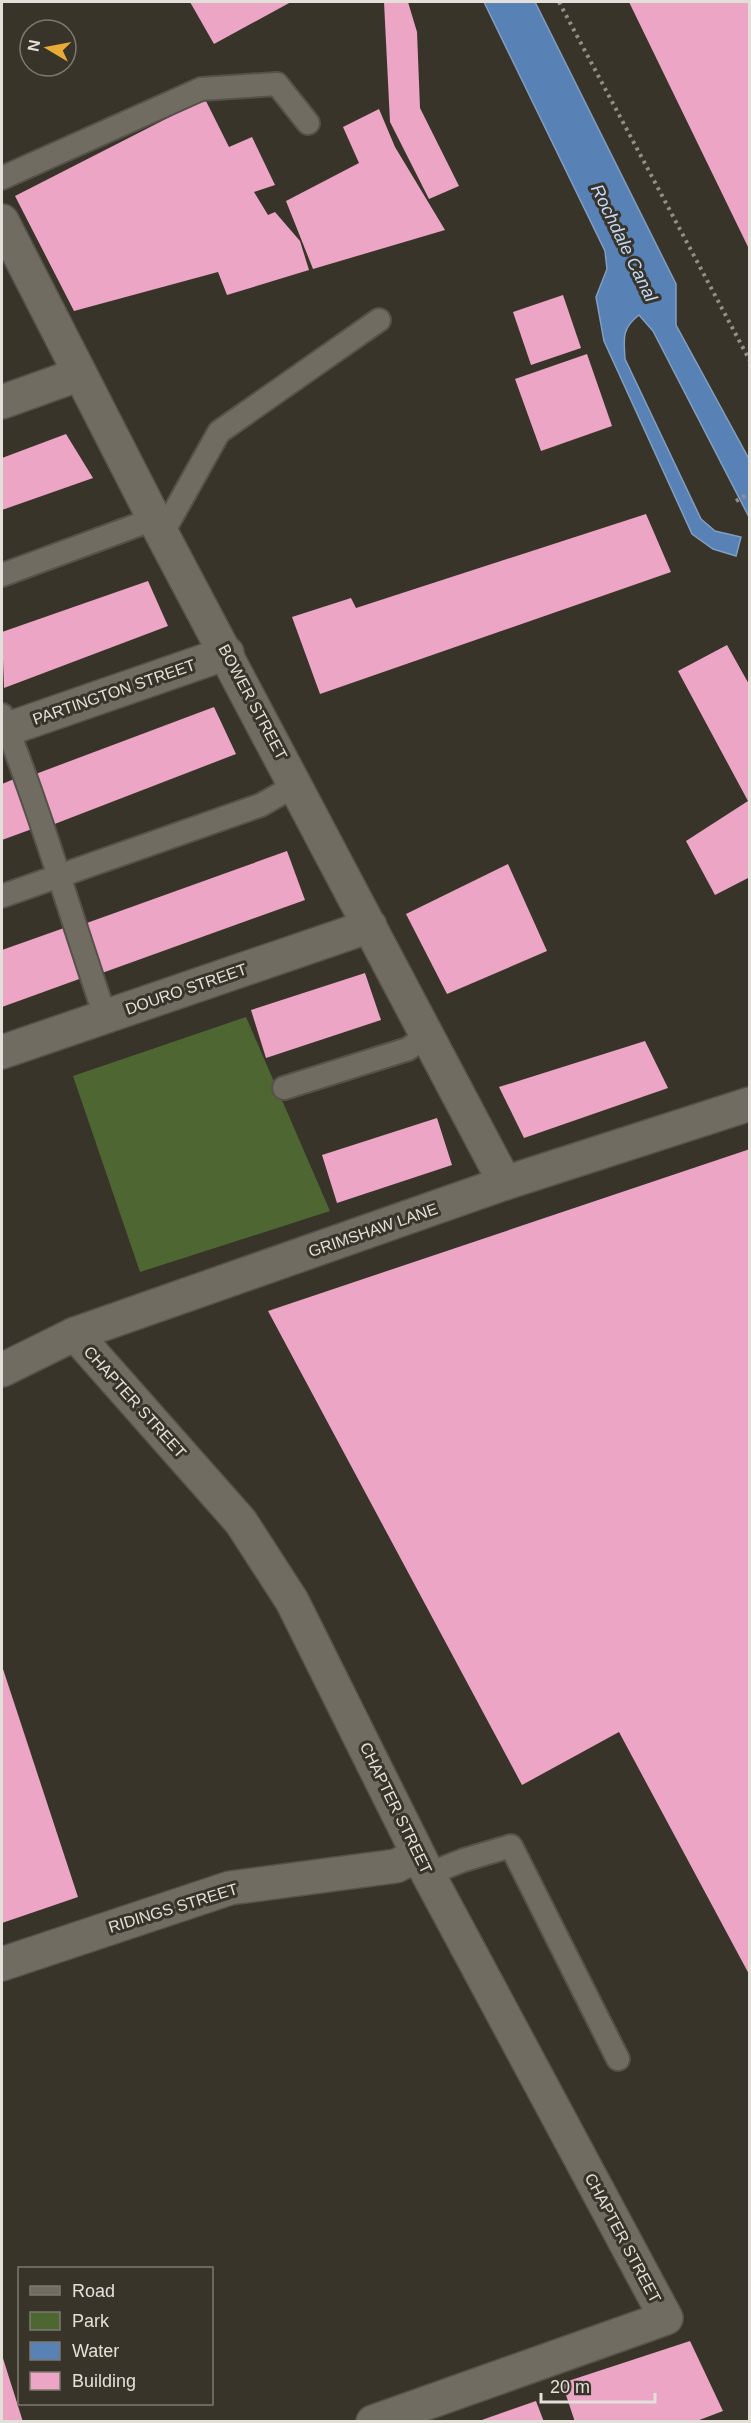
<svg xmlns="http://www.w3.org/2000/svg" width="751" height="2423" font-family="Arial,sans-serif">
<rect width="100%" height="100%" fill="#38342a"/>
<!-- green -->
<polygon fill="#4e6732" points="246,1017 330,1211 140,1272 73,1076"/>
<!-- water -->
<path fill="#5881b5" stroke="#829ec0" stroke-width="1.5" d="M 484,2 L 535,2 L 676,284 L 676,325 L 749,459 L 749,517 L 653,331 L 639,315 C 621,329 624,339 625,359 L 701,519 L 715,531 L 741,537 L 736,556 L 713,549 L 692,534 L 604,341 L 596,297 L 607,269 L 605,251 Z"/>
<!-- building -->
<g fill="#eca5c4">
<polygon points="190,2 291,2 214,44"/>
<polygon points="384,2 408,2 417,32 420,108 459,186 429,199 390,122"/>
<polygon points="629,2 750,2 750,251"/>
<polygon points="205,99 229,147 252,137 275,185 254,192 268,215 275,212 300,241 309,270 227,295 218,272 74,311 15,196"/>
<polygon points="379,109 395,147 445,230 313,269 286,201 359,163 343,127"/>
<polygon points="563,295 581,348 531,365 513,312"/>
<polygon points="587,354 612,426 541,451 515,379"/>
<polygon points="66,434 93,478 2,510 2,458"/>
<polygon points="646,514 671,572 320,694 292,617 351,598 356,608"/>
<polygon points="148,581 168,626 4,688 2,632"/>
<polygon points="727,645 750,686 750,877 715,895 686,841 748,801 678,671"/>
<polygon points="214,707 236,754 52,825 33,775"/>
<polygon points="14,779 32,829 2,840 2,784"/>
<polygon points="287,851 305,900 102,973 84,924"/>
<polygon points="508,864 547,951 447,994 406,914"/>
<polygon points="64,928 82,978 2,1007 2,950"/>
<polygon points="365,973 381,1020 266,1058 251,1010"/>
<polygon points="645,1041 668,1088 524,1138 499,1087"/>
<polygon points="437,1118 452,1165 337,1203 322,1155"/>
<polygon points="750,1149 750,1976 619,1732 522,1785 268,1311"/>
<polygon points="2,1666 78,1897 2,1923"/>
<polygon points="690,2341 723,2411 694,2422 575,2422 562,2383"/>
<polygon points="2,2355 23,2422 2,2422"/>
<polygon points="536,2401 544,2422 479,2422 479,2421"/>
</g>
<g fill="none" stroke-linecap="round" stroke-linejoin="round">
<defs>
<g id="lane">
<polyline points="2,178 201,89 277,84 308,123"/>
<polyline points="162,534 219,432 379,320"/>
<polyline points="2,575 154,519"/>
<path d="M 2,715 C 41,814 71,916 105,1016"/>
<polyline points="2,896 261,805 296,785"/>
<polyline points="284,1088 408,1049 427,1035"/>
<polyline points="428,1874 464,1860 511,1846 618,2059"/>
</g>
<g id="street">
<polyline points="2,221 162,534 505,1183"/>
<polyline points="2,402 80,374"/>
<polyline points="2,731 227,653"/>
<polyline points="2,1052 370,926"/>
<polyline points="75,1334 241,1522 292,1601 428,1874 666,2318 373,2422"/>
<polyline points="2,1964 230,1888 396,1866 418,1855"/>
</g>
<polyline id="secondary" points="2,1370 75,1334 505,1183 750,1104"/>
</defs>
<!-- lane casing -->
<use href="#lane" stroke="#56524b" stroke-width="26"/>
<!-- street casing -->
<use href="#street" stroke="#56524b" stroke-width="36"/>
<!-- secondary casing -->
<use href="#secondary" stroke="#56524b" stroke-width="36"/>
<!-- path -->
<g stroke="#938f88" stroke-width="4" stroke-dasharray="3 4.5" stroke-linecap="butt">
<polyline points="559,2 750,361"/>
<polyline points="736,501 750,493"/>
</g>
<!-- lane -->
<use href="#lane" stroke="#706c61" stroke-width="22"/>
<!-- street -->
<use href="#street" stroke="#706c61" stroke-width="33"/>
<!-- secondary -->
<use href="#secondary" stroke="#706c61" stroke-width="33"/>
</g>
<g text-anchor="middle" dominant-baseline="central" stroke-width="6" stroke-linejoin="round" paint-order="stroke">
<!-- street labels -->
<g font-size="16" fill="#e3e0da" stroke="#38342a">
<text transform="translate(114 692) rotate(-19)">PARTINGTON STREET</text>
<text transform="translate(253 702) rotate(62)">BOWER STREET</text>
<text transform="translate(186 989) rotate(-19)">DOURO STREET</text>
<text transform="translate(373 1230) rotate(-19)">GRIMSHAW LANE</text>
<text transform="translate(135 1402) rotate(48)">CHAPTER STREET</text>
<text transform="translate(396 1808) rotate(64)">CHAPTER STREET</text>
<text transform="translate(173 1908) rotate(-17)">RIDINGS STREET</text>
<text transform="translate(623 2238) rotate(62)">CHAPTER STREET</text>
</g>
<!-- water labels -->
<g font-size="18" font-style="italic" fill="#c3daf9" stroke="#38342a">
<text transform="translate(624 243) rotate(64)">Rochdale Canal</text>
</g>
</g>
<!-- border -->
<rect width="751" height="2423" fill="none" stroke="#e3e0da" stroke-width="6"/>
<!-- legend -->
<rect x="18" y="2267" width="195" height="138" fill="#38342a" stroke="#7c7970" stroke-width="1.5"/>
<rect x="30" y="2286" width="30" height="9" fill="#706c61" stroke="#7c7970" stroke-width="1.5"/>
<text x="72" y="2297" font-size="18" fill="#e3e0da">Road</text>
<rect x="30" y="2312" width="30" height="18" fill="#4e6732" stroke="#7c7970" stroke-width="1.5"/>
<text x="72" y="2327" font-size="18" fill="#e3e0da">Park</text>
<rect x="30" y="2342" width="30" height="18" fill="#5881b5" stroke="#7c7970" stroke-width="1.5"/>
<text x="72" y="2357" font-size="18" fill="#e3e0da">Water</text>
<rect x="30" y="2372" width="30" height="18" fill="#eca5c4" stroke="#7c7970" stroke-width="1.5"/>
<text x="72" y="2387" font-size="18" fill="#e3e0da">Building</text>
<!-- north arrow -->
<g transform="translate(48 48) rotate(280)"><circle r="28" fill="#38342a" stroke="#7c7970" stroke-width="1.5"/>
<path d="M0-4.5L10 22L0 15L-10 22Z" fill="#e8ab37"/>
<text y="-9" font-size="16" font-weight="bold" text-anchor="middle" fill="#e3e0da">N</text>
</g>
<!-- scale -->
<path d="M541 2393v9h114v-9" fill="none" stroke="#e3e0da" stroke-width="3"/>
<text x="550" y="2393" font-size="18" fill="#e3e0da" stroke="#38342a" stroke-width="4.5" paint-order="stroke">20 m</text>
</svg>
